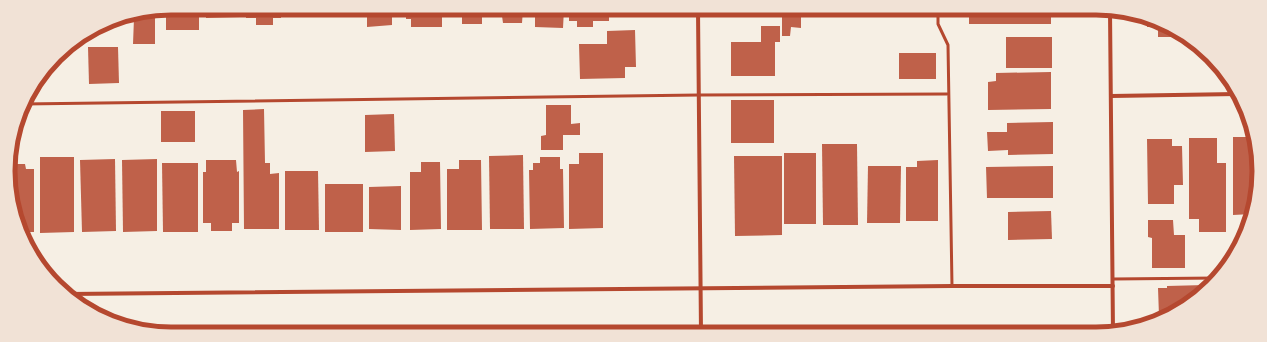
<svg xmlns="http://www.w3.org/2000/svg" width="1267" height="342" font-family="'Varela Round',sans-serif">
<rect width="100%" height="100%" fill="#f6efe4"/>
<!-- building -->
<g fill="#bf614a">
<polygon points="171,8 199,8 199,30 166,30 166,9"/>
<polygon points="206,8 240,8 240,17 206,18"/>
<polygon points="246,8 281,8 281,18 273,18 273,25 256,25 256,18 246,18"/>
<polygon points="367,9 400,9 400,17 392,17 392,25 367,27"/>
<polygon points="406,9 442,9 442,27 411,27 411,19 406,19"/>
<polygon points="449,9 482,9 482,24 462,24 462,16 449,16"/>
<polygon points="490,9 523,9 522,23 503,23 502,16 490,16"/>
<polygon points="530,9 564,9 563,28 535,27 535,16 530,16"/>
<polygon points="569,9 609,9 609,21 593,21 593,27 577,27 577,21 569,21"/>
<polygon points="779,10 801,10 801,28 791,27 790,36 782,36 782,17 779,17"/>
<rect x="856" y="10" width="31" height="7"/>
<rect x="897" y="10" width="19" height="2"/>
<polygon points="155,11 155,44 133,44 134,18 124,17"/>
<rect x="969" y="11" width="82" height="13"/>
<polygon points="1147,19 1186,35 1188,37 1158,37 1158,27 1147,27"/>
<polygon points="761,26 780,26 780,42 775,42 775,76 731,76 731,42 761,42"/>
<polygon points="635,30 636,67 625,67 625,78 580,79 579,44 607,44 607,31"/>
<rect x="1006" y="37" width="46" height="31"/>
<polygon points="88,47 118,47 119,83 89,84"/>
<rect x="899" y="53" width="37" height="26"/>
<polygon points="1051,72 1051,109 988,110 988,82 996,81 996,73"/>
<rect x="731" y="100" width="43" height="43"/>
<polygon points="546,105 571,105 571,124 580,123 580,135 563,135 563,150 541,150 541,136 546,135"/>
<polygon points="264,109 265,163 270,163 270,174 279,173 279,229 244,229 243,110"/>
<rect x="161" y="111" width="34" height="31"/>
<polygon points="394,114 395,151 365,152 365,115"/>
<polygon points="1053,122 1053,154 1008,155 1008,150 988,151 987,132 1007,132 1007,123"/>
<polygon points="1233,137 1255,137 1256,139 1256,203 1252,214 1233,215"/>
<polygon points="1189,138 1217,138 1217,163 1226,163 1226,232 1199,232 1199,219 1189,219"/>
<polygon points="1147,139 1172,139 1172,146 1182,146 1183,185 1174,185 1174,204 1148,204"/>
<polygon points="822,144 857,144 858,225 823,225"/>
<polygon points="579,153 603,153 603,228 569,229 569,164 579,164"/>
<rect x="784" y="153" width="32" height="71"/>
<polygon points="523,155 524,229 490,229 489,156"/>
<polygon points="734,156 782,156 782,235 735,236"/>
<polygon points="40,157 74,157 74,232 40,233"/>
<polygon points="540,157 560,157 560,169 563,169 564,228 530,229 529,170 533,170 533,163 540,163"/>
<polygon points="115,159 116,231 82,232 80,160"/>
<polygon points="157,159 157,231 123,232 122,160"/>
<polygon points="206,160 236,160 237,172 239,171 239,223 232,223 232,231 211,231 211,223 203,223 203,172 206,172"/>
<polygon points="459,160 481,160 482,230 447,230 447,169 459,169"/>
<polygon points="938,160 938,221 906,221 906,167 917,167 917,161"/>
<polygon points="421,162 440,162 441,229 410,230 410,172 421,172"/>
<polygon points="162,163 198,163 198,232 163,232"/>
<polygon points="11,164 25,164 26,169 34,169 34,232 23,232 14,213 9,169 11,169"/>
<polygon points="868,166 901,166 900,223 867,223"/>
<polygon points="1053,166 1053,198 987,198 986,167"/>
<polygon points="285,171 318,171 319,230 285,230"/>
<rect x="325" y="184" width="38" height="48"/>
<polygon points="401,186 401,230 369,229 369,187"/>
<polygon points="1051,211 1052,239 1008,240 1008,212"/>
<polygon points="1148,220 1173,220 1174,235 1185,235 1185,268 1152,268 1152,238 1148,237"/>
<polygon points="1205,285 1205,288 1210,287 1168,317 1167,316 1159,316 1158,288 1167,288 1167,286"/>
</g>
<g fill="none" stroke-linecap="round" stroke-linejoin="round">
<!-- service -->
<g stroke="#b5482f" stroke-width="3">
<polyline points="938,10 938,24 948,45 952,286"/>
<polyline points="23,104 699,95 947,94"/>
<polyline points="1113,279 1217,278"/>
</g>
<!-- minor -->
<g stroke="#b5482f" stroke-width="4">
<polyline points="698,10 701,332"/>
<polyline points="1110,11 1113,333"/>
<polyline points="1111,96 1237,94"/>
<polyline points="67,294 952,286 1113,286"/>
</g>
</g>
<!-- crop -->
<path d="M0 0H1267V342H0ZM171 15H1096A156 156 0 0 1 1252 171V171A156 156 0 0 1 1096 327H171A156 156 0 0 1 15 171V171A156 156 0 0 1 171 15Z" fill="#f1e2d6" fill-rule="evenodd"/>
<path fill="none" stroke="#b5482f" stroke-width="5" d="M171 15H1096A156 156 0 0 1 1252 171V171A156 156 0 0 1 1096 327H171A156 156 0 0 1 15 171V171A156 156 0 0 1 171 15Z"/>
</svg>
